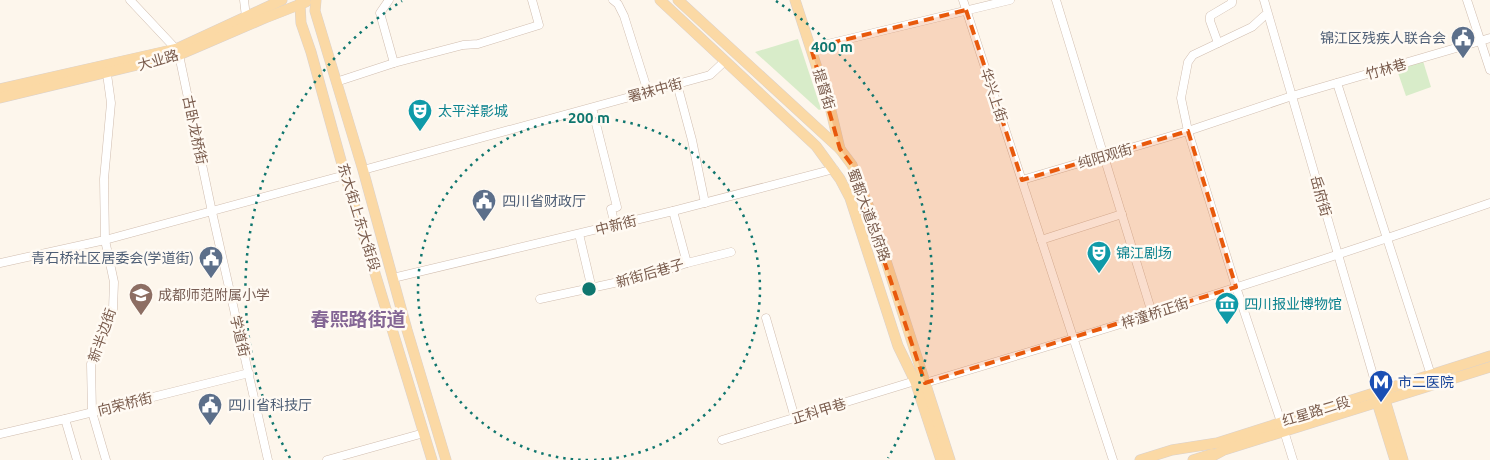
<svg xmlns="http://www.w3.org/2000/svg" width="1490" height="460" font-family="Ubuntu,'Noto Sans SC',sans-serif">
<rect width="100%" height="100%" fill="#fdf6ec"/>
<!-- green -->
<g fill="#d8ecc9">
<polygon points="798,39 821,109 819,110 755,52"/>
<polygon points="1423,61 1431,87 1406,96 1397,70"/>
</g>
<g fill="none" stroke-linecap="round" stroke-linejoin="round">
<defs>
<g id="minor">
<polyline points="130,0 176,49 179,55 212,212 268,460"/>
<polyline points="244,0 246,17"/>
<polyline points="389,0 380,13 394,63"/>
<polyline points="613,0 618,4 624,16 648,92"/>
<polyline points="963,0 1113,460"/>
<polyline points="1056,0 1152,313"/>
<polyline points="1264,0 1378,392"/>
<polyline points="1467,0 1490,70"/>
<polyline points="1264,16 1252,27 1193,55 1188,62 1181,98 1188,131 1236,287 1281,422"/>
<polyline points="1218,43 1210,21 1210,16 1232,3 1232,0"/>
<polyline points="811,48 1010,0"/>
<polyline points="336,82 394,63 463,45 478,44 539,25 532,0"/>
<polyline points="1337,83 1431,375"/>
<polyline points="677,84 692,140 705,203"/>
<polyline points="592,108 617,207 611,209 615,225"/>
<polyline points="363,170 710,75 725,61"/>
<polyline points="1022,180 1188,131 1292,96 1490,38"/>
<polyline points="673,211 687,263"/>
<polyline points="579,234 592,289"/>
<polyline points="1041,240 1122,214"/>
<polyline points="0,263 105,240 345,175"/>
<polyline points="393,278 673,211 834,169"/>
<polyline points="540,299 651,275 687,263 731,252"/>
<polyline points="766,318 795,418"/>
<path d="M 925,383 C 1115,327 1303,268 1490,203"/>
<polyline points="65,419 77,460"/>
<polyline points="1284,431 1293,460"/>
<polyline points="0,434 65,419 249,373"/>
<polyline points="722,440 915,381"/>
<polyline points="106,460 92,412 91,364 113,309 114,282 105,240 104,179 111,103 107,74"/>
<polyline points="327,460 424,433"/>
</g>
<g id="major">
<polyline points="301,0 300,5 301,23 311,52 345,175 432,460"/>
<polyline points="316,0 315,11 363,170 407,330 446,460"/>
<polyline points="660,0 816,146 840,179 850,198 898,346 915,381 941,460"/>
<polyline points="678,0 840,149 852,165 868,205 950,460"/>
<polyline points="795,0 831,111 840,149"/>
<polyline points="0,89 176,49 282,0"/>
<polyline points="0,98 179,55 265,18 306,2"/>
<polyline points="1381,395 1385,400 1403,460"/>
<polyline points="1378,396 1377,402 1395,460"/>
<polyline points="1140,460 1172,450 1217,443 1490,356"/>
<polyline points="1193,460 1212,454"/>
<polyline points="1205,460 1224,450 1490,367"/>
</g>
</defs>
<!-- minor casing -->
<use href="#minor" stroke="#d1beb0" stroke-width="9"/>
<!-- major casing -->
<use href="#major" stroke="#dad1cd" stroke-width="11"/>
<!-- minor -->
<use href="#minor" stroke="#fff" stroke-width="8"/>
<!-- major -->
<use href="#major" stroke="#fbd9a5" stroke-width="10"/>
</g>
<!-- marked area -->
<path fill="#e8590c" fill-opacity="0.2" stroke="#e8590c" stroke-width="4" stroke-dasharray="10 6" stroke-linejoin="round" d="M 966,10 L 1022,180 L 1188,131 L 1236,287 L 925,383 L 852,165 L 840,149 L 811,48 Z"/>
<!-- distance rings -->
<g fill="none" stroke="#0f766e" stroke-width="2.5" stroke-dasharray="2.5 5">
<path d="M588 460A171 171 0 1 1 590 460"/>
<path d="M290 458A343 343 0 0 1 402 1M776 1A343 343 0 0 1 888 458"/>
</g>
<!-- icons -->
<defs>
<symbol id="civic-pin" viewBox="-11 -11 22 30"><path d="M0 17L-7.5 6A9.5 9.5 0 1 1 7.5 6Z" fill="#5c6f8a" stroke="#fffaf3"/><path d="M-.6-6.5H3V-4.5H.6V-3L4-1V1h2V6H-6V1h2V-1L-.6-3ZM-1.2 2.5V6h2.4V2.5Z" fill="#fff"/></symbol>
<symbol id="theatre-pin" viewBox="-11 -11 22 30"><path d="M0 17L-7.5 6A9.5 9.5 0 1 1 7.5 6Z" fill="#0f9aa8" stroke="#fffaf3"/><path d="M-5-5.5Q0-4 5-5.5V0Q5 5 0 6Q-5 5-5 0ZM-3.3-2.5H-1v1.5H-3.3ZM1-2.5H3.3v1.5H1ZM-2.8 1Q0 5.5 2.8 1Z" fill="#fff"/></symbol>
<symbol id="school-pin" viewBox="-11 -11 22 30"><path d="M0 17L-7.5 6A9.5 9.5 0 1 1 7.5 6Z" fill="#8d6e63" stroke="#fffaf3"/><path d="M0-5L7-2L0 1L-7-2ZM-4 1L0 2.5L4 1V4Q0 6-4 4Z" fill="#fff"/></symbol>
<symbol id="museum-pin" viewBox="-11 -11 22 30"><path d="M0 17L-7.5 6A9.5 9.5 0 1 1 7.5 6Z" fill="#0f9aa8" stroke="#fffaf3"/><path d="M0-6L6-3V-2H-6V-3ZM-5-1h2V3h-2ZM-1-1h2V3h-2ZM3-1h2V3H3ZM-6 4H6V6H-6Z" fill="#fff"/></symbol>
<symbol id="metro-pin" viewBox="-11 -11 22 30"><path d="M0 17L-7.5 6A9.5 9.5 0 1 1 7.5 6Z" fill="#1a4fb4" stroke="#fffaf3"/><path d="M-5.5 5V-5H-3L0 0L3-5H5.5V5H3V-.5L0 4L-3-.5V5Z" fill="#fff"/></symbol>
</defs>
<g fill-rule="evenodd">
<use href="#civic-pin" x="1449" y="24" width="28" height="38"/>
<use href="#theatre-pin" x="406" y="97" width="28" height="38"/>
<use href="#civic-pin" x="470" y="187" width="28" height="38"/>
<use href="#theatre-pin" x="1085" y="239" width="28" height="38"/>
<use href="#civic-pin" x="197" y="244" width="28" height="38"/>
<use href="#school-pin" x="127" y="281" width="28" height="38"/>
<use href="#museum-pin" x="1213" y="290" width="28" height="38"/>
<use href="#metro-pin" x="1367" y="368" width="28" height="38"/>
<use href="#civic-pin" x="196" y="391" width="28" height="38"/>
</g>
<g text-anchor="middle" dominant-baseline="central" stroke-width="5" stroke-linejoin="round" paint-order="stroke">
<!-- service labels -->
<g font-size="14" fill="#4e5e75" stroke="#fffaf3" text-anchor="end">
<text x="1446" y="38">锦江区残疾人联合会</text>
<text x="502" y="201" text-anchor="start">四川省财政厅</text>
<text x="194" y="258">青石桥社区居委会(学道街)</text>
<text x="228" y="405" text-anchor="start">四川省科技厅</text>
</g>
<!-- street labels -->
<g font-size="14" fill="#7a5c4d" stroke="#fffaf3">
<text transform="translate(158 60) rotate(-16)">大业路</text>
<text transform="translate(1386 69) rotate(-16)">竹林巷</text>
<text transform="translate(824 89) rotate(73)">提督街</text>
<text transform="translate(655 90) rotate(-15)">署袜中街</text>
<text transform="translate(994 95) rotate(72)">华兴上街</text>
<text transform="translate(195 130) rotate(78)">古卧龙桥街</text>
<text transform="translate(1105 156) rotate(-16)">纯阳观街</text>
<text transform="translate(1321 196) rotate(74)">岳府街</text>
<text transform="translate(869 215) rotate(70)">蜀都大道总府路</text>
<text transform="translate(359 217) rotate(73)">东大街上东大街段</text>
<text transform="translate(616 225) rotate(-14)">中新街</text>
<text transform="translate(650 273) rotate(-16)">新街后巷子</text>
<text transform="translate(1155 313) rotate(-18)">梓潼桥正街</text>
<text transform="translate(102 335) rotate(-71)">新半边街</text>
<text transform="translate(240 336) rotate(77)">学道街</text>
<text transform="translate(125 404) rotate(-14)">向荣桥街</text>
<text transform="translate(819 411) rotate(-17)">正科甲巷</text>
<text transform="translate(1316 411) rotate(-17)">红星路二段</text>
</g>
<!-- culture labels -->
<g font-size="14" fill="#0d838f" stroke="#fffaf3" text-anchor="start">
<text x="438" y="111">太平洋影城</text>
<text x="1116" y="253">锦江剧场</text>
<text x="1244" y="304">四川报业博物馆</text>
</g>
<!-- education labels -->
<g font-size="14" fill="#785e54" stroke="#fffaf3" text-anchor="start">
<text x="158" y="295">成都师范附属小学</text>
</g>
<!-- transit labels -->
<g font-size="14" fill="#164399" stroke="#fffaf3" text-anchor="start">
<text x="1398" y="382">市二医院</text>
</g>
<!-- district labels -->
<g font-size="19" font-weight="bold" fill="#846695" stroke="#fffaf3">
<text x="358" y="319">春熙路街道</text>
</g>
</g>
<circle cx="589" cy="289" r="8" fill="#0f766e" stroke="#fffaf3" stroke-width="2.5"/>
<g font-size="15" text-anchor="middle" font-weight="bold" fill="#0f766e" stroke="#fffaf3" stroke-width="5" stroke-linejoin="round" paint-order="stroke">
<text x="832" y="52">400 m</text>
<text x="589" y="123">200 m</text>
</g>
</svg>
